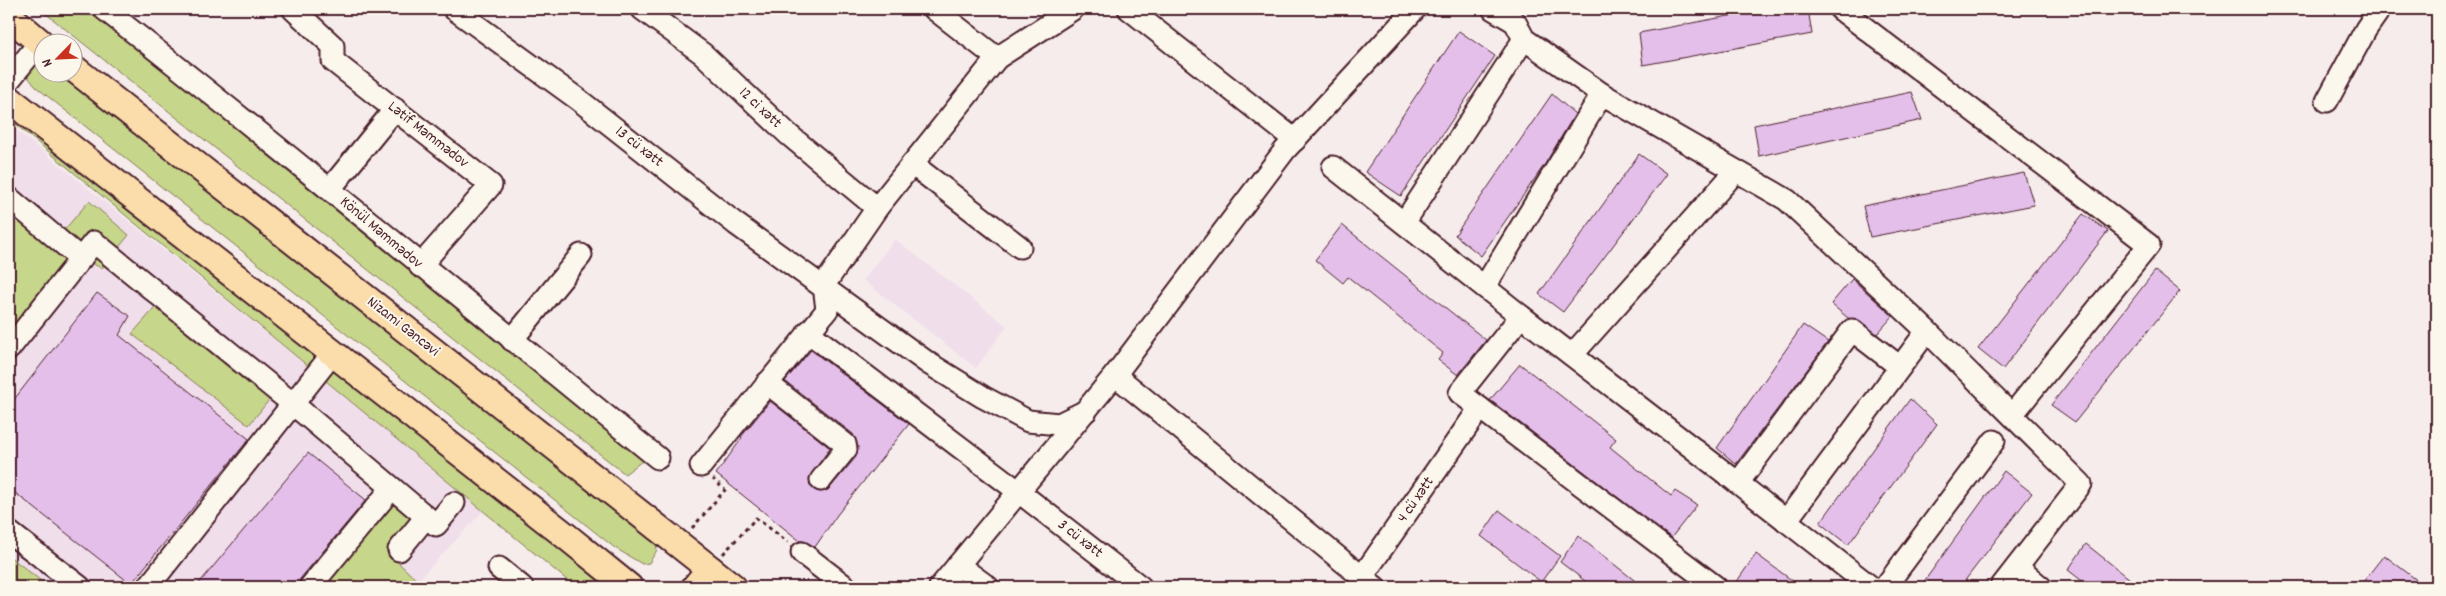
<svg xmlns="http://www.w3.org/2000/svg" width="2446" height="596" font-family="Dekko,sans-serif">
<rect width="100%" height="100%" fill="#f6ecec"/>
<filter id="ink" filterUnits="userSpaceOnUse"><feTurbulence type="fractalNoise" baseFrequency=".02" numOctaves="2"/><feDisplacementMap in="SourceGraphic" scale="10" xChannelSelector="R" yChannelSelector="G"/><feConvolveMatrix kernelMatrix="1 2 1 2 8 2 1 2 1" color-interpolation-filters="sRGB"/></filter>
<g filter="url(#ink)">
<!-- built -->
<g fill="#f0deeb">
<polygon points="9,124 484,510 421,577 434,587 9,587"/>
<polygon points="895,239 1007,326 976,368 863,280"/>
</g>
<!-- green -->
<g fill="#c6d68a" stroke="#887a5a">
<polygon points="40,9 93,9 646,458 625,474"/>
<polygon points="42,56 42,72 70,73 656,542 657,550 649,563 642,564 615,548 36,87 28,77 31,68"/>
<polygon points="9,108 603,575 606,587 574,587 574,586 9,119"/>
<polygon points="89,201 129,235 102,268 79,258 9,336 9,217 18,205 60,235"/>
<polygon points="160,302 273,395 249,425 132,334"/>
<polygon points="386,494 412,519 386,551 424,587 322,587"/>
<polygon points="9,556 49,587 9,587"/>
</g>
<!-- building -->
<g fill="#e3bfea" stroke="#4a1f2b">
<polygon points="1766,9 1808,9 1812,34 1643,65 1639,33"/>
<polygon points="1459,31 1495,56 1401,196 1365,172"/>
<polygon points="1912,92 1922,120 1759,156 1754,125"/>
<polygon points="1552,94 1575,114 1545,164 1481,256 1455,235"/>
<polygon points="1639,154 1667,174 1563,312 1539,294"/>
<polygon points="2024,173 2034,205 1870,237 1863,206"/>
<polygon points="2083,214 2108,231 2003,369 1978,349"/>
<polygon points="1342,225 1486,340 1458,375 1438,360 1443,353 1348,277 1343,283 1315,260"/>
<polygon points="2155,271 2180,291 2075,422 2051,405"/>
<polygon points="1852,279 1893,316 1877,334 1859,320 1848,318 1831,304"/>
<polygon points="97,293 130,316 119,335 249,439 131,584 9,488 9,406"/>
<polygon points="1803,325 1828,342 1736,464 1717,448"/>
<polygon points="811,350 909,424 837,515 815,547 804,541 800,541 716,474 742,438 741,437 770,401 830,448 809,478 810,485 814,490 820,492 830,488 856,457 858,447 853,434 785,381"/>
<polygon points="1520,364 1616,439 1610,447 1671,496 1675,491 1697,505 1671,538 1490,400"/>
<polygon points="1910,399 1937,424 1848,545 1820,523"/>
<polygon points="308,453 366,500 300,579 298,587 196,587"/>
<polygon points="2004,471 2032,493 1960,587 1920,587"/>
<polygon points="1499,510 1560,556 1541,582 1481,536"/>
<polygon points="1578,536 1643,587 1593,587 1560,562"/>
<polygon points="2086,544 2140,587 2090,587 2068,570"/>
<polygon points="1756,554 1801,587 1733,587"/>
<polygon points="2384,555 2426,587 2359,587"/>
</g>
<g fill="none" stroke-linecap="round" stroke-linejoin="round">
<defs>
<g id="minor">
<path d="M 104,9 C 291,155 473,308 658,458"/>
<polyline points="293,9 333,46 333,61 491,185 420,266"/>
<polyline points="454,9 579,100 736,224 928,363 983,397 1028,421 1059,424 1086,411"/>
<polyline points="642,9 703,54 789,135 877,208"/>
<polyline points="934,9 997,58"/>
<polyline points="1129,9 1295,140"/>
<polyline points="1493,9 1515,22 1524,39 1602,94 1787,200 1927,331 2081,484 2001,587"/>
<polyline points="1840,9 2149,245 2012,415"/>
<polyline points="9,80 40,42"/>
<polyline points="2327,101 2366,29 2380,9"/>
<polyline points="912,164 1020,247"/>
<polyline points="1333,167 1521,316"/>
<polyline points="330,189 395,109"/>
<polyline points="9,198 81,259"/>
<polyline points="1404,223 1524,39"/>
<polyline points="1485,286 1602,94"/>
<polyline points="808,332 1019,492 1141,587"/>
<polyline points="512,340 581,255"/>
<polyline points="9,349 94,242 293,404 436,525 454,503"/>
<polyline points="1572,355 1736,171"/>
<polyline points="767,383 845,444 846,449 821,480"/>
<polyline points="701,466 827,310 824,285 877,208 997,58 1073,9"/>
<polyline points="1786,521 1927,331"/>
<polyline points="9,532 80,587"/>
<polyline points="399,550 426,517"/>
<polyline points="802,553 846,587"/>
<polyline points="958,565 988,587"/>
<polyline points="2017,567 2041,587"/>
<polyline points="499,568 522,587"/>
<polyline points="1362,577 1115,375 1285,150 1415,9"/>
<polyline points="148,587 333,353"/>
<polyline points="310,587 392,488"/>
<polyline points="940,587 1115,375"/>
<polyline points="1375,587 1362,577 1480,408"/>
<polyline points="1716,587 1460,393 1521,316 1738,483"/>
<polyline points="1871,587 1738,483 1852,330 1900,367"/>
<polyline points="1885,587 1994,441"/>
</g>
<g id="major">
<polyline points="9,16 42,44"/>
<polyline points="72,67 733,587"/>
<polyline points="9,99 566,536 629,587"/>
<polyline points="695,587 710,569"/>
</g>
</defs>
<!-- minor casing -->
<use href="#minor" stroke="#4a1f2b" stroke-width="25"/>
<!-- major casing -->
<use href="#major" stroke="#4a1f2b" stroke-width="30"/>
<!-- path -->
<g stroke="#4a1f2b" stroke-width="3" stroke-dasharray="4 4" stroke-linecap="butt">
<polyline points="692,528 725,490 713,479"/>
<polyline points="723,554 756,518 788,542"/>
</g>
<!-- minor -->
<use href="#minor" stroke="#fbf7ec" stroke-width="21"/>
<!-- major -->
<use href="#major" stroke="#faddab" stroke-width="26"/>
</g>
</g>
<g text-anchor="middle" dominant-baseline="central" stroke-width="4" stroke-linejoin="round" paint-order="stroke">
<!-- street labels -->
<g font-size="16" fill="#4a1f2b" stroke="#fbf7ec">
<text transform="translate(760 108) rotate(43)">12 ci xətt</text>
<text transform="translate(428 135) rotate(38)">Lətif Məmmədov</text>
<text transform="translate(639 147) rotate(38)">13 cü xətt</text>
<text transform="translate(381 233) rotate(40)">Könül Məmmədov</text>
<text transform="translate(403 327) rotate(38)">Nizami Gəncəvi</text>
<text transform="translate(1416 500) rotate(-55)">4 cü xətt</text>
<text transform="translate(1080 539) rotate(38)">3 cü xətt</text>
</g>
</g>
<!-- margin -->
<rect width="2446" height="596" fill="none" stroke="#fbf7ec" stroke-width="30"/>
<rect x="15" y="15" width="2416" height="566" fill="none" stroke="#4a1f2b" stroke-width="2" filter="url(#ink)"/>
<!-- north arrow -->
<g transform="translate(58 58) rotate(246)"><circle r="24" fill="#fbf7ec" stroke="#b4a19f"/>
<path d="M0-4L9 19L0 12L-9 19Z" fill="#c8321e"/>
<text y="-8" font-size="14" font-weight="bold" text-anchor="middle" fill="#4a1f2b">N</text>
</g>
</svg>
